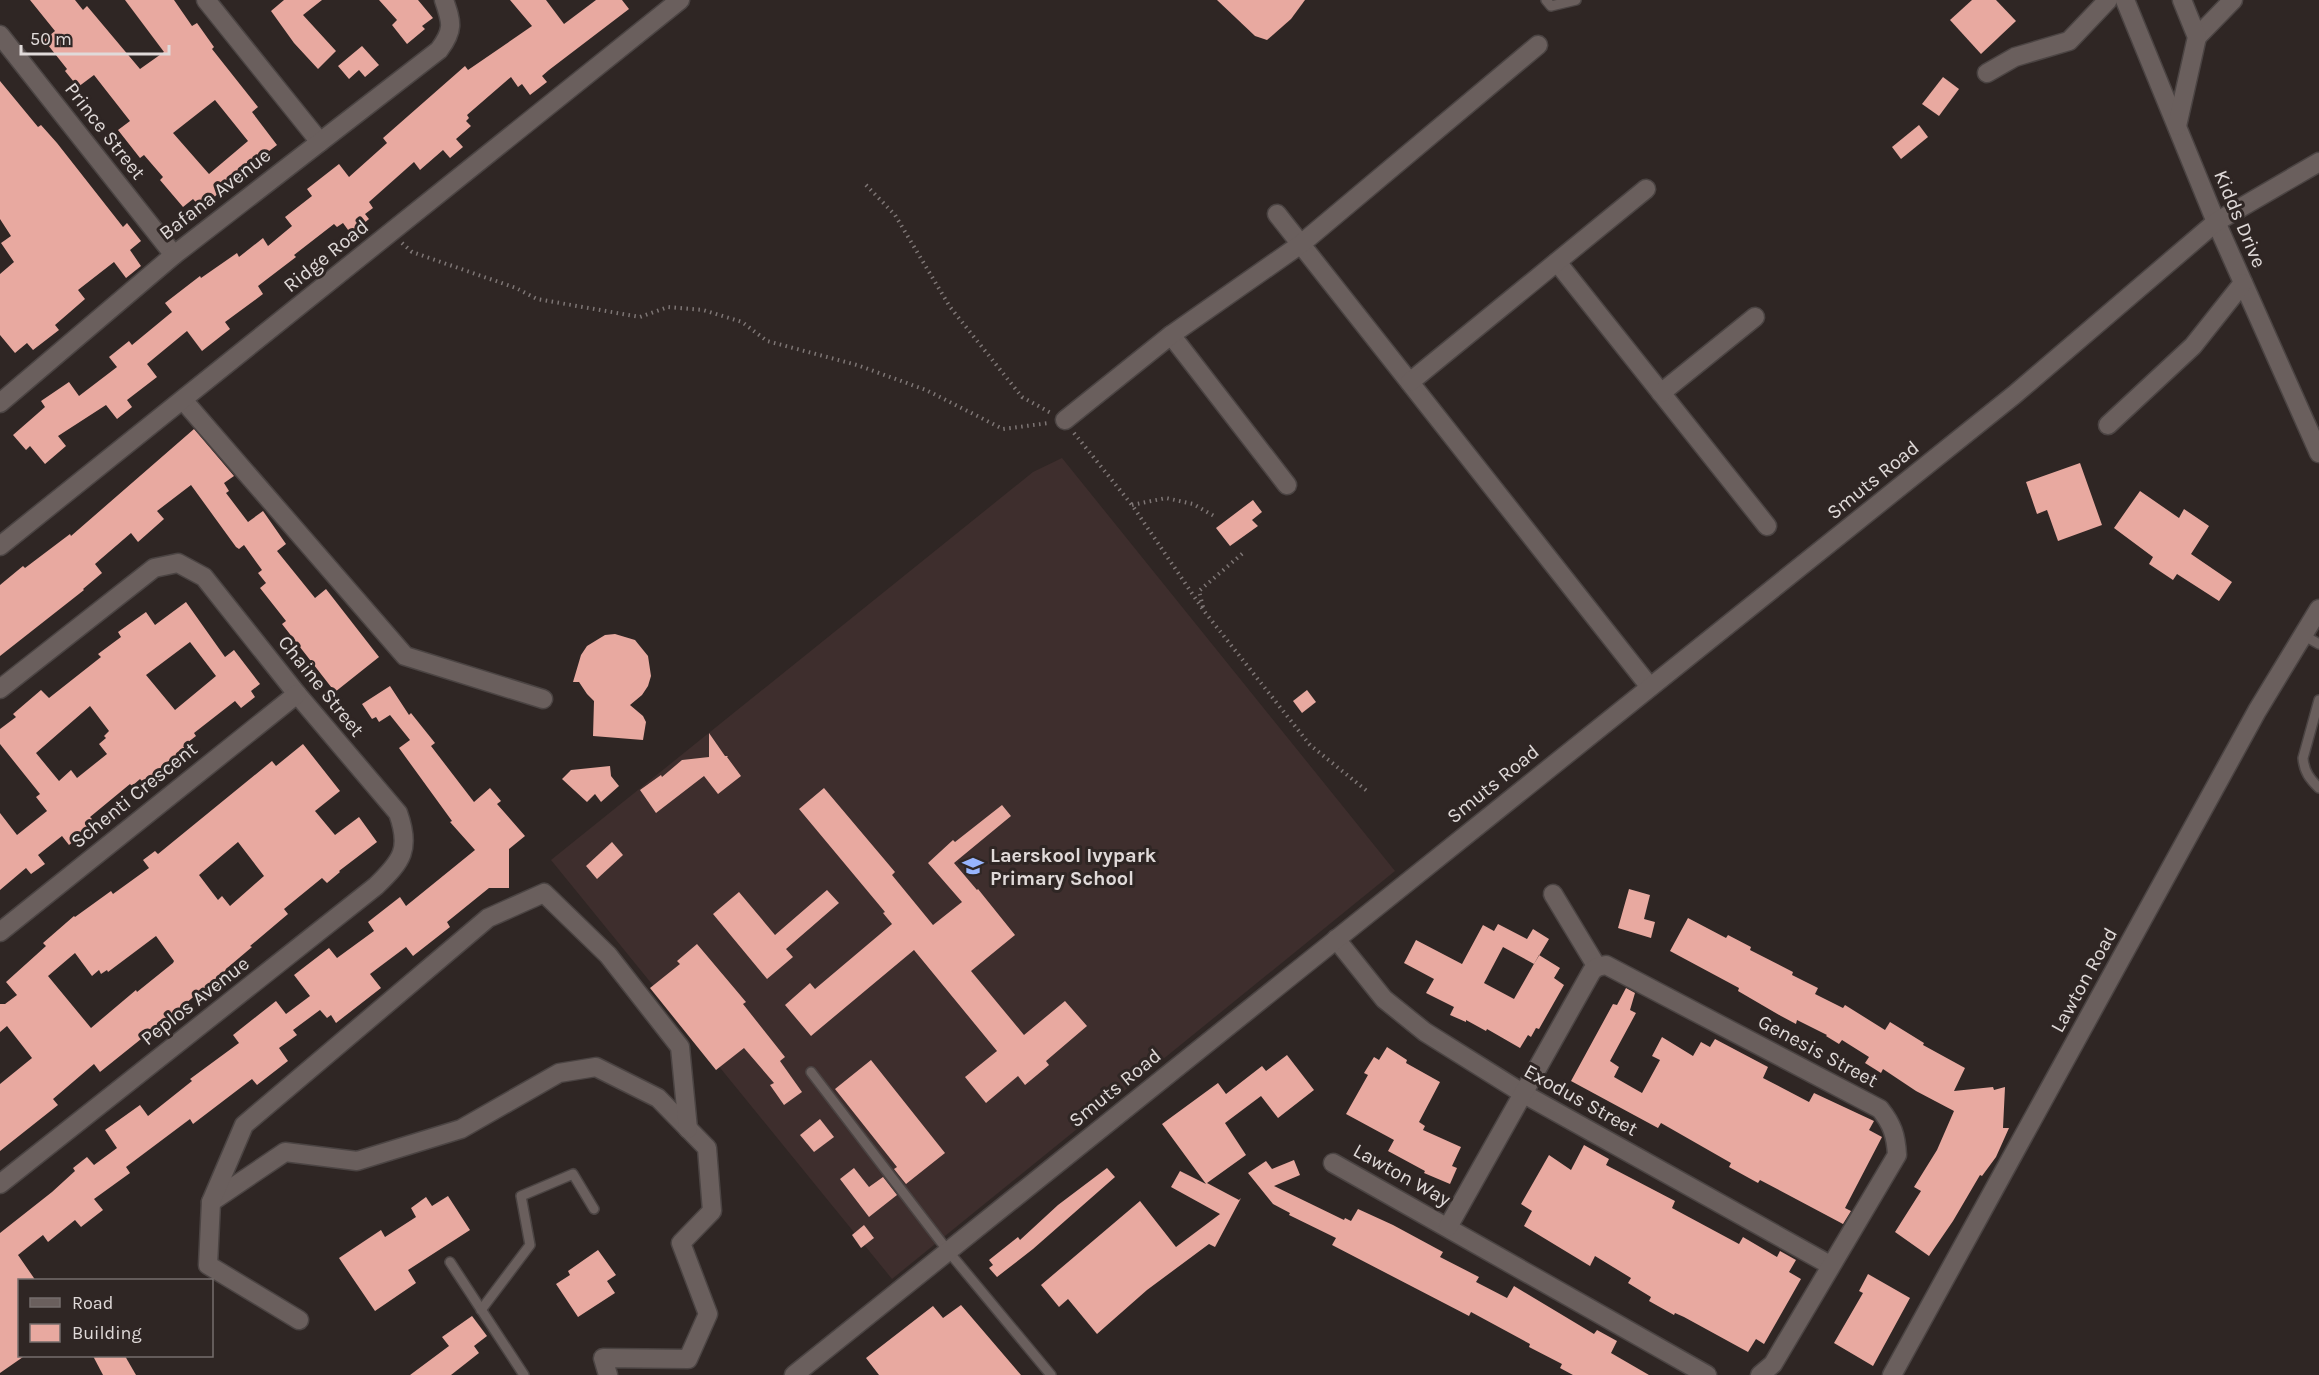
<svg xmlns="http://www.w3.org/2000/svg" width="2319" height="1375" font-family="Karla,sans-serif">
<rect width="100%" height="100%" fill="#2f2624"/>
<!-- built -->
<polygon fill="#3e2e2d" points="1062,458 1395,871 892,1279 551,860 1033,472"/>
<!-- building -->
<g fill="#e8a9a0" fill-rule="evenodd">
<path d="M 30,0 L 75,0 L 83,10 L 87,6 L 140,69 L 164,52 L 125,0 L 174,0 L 192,26 L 197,23 L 214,47 L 212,49 L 258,107 L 252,112 L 277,145 L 234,178 L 202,209 L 193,199 L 183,207 L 160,180 L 163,177 L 144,155 L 140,158 L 118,130 L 130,121 L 94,75 L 78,87 L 65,71 L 67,69 L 44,40 L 55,31 ZM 215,100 L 248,141 L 209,174 L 173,133 Z"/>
<polygon points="284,0 322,0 303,15 336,51 318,69 294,43 271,11"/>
<polygon points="379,0 418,0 433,18 422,26 425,29 407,44 392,25 397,20"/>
<polygon points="510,0 546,0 564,24 596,0 622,0 629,9 549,70 542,76 547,82 530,95 522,84 518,87 511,77 467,115 469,118 466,121 471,126 456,139 463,147 450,158 443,150 420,170 414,162 369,202 373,208 365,214 369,219 351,234 343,223 337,227 334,224 294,255 296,257 258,286 263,294 225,322 230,329 202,351 187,331 147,364 157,377 127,400 132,407 117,419 106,405 58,436 66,446 45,464 30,446 26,450 13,435 45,407 41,401 69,382 79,396 117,367 109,357 129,341 132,345 172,312 165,303 200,276 201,278 237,253 239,257 263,238 268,246 292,226 285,217 312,196 307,189 339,164 349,177 387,143 383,138 465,66 468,70 532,26"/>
<polygon points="1217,0 1305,0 1291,19 1267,40 1255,36"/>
<polygon points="1972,0 1996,0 2016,21 1981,54 1950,20"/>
<polygon points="362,46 379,65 365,77 359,70 349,79 338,66"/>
<polygon points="1943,77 1959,89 1939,116 1922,104"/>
<polygon points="0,81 38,127 41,125 57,143 123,227 127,223 141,241 130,250 141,266 126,278 114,262 78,290 85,299 55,325 59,330 33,350 27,343 15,353 0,335 0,274 14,262 1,243 11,236 0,219"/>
<polygon points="1919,125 1928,137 1901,159 1892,147"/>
<polygon points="194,429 234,476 224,483 229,491 226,493 248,522 263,511 286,544 277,551 315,598 326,589 379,657 335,692 282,624 286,621 260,588 266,583 258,573 262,570 244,545 239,549 236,547 191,485 157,511 164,519 138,542 131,533 95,564 102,573 83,589 84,590 0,656 0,585 23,566 25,568 70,534 71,536"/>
<polygon points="2080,463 2102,525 2058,541 2047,510 2037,514 2026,482"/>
<polygon points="2140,491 2179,518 2184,509 2209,526 2191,554 2232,582 2219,601 2177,574 2173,580 2149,564 2153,557 2114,528"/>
<polygon points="1253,500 1262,512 1252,520 1258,526 1230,546 1216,528"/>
<path d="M 186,602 L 225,657 L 234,650 L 260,684 L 251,691 L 255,697 L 241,708 L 235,701 L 194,733 L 196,736 L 183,746 L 187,751 L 173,763 L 171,759 L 144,783 L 140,779 L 132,786 L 130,784 L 90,817 L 92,819 L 85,824 L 89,829 L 69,845 L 62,836 L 38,855 L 45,864 L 31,874 L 26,868 L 0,890 L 0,813 L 17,835 L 47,811 L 36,797 L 40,794 L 0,744 L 0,729 L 16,717 L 13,714 L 41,690 L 49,698 L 101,657 L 98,654 L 121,637 L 118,632 L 146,612 L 155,625 ZM 190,642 L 216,676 L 175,710 L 146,675 ZM 90,706 L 109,731 L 104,736 L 106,738 L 99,744 L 107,754 L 77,778 L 71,770 L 59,781 L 36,753 Z"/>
<polygon points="615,634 635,640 648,656 651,676 648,686 642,695 630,705 643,716 646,722 643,740 593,736 594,701 587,694 579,682 573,682 581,655 587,646 605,635"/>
<polygon points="390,686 409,715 411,713 435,743 431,746 474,802 490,788 501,801 497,804 525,836 509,849 509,888 489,888 447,922 450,927 413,956 406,947 370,974 381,988 336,1023 331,1015 327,1018 320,1010 293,1030 297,1035 279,1048 288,1061 257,1085 252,1079 193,1124 190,1119 126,1167 130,1173 94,1199 103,1210 81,1227 75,1220 48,1242 43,1235 18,1255 36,1281 20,1281 20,1356 23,1357 0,1373 0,1233 52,1192 75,1171 73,1168 87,1157 94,1165 117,1148 105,1130 140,1105 148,1116 192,1081 190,1079 239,1043 233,1035 276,1001 286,1014 310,996 294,975 329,948 337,958 374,931 368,922 400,897 406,906 475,850 450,822 452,821 399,748 410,740 390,715 379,722 376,717 372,719 362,704"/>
<polygon points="1307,690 1316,702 1302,713 1293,701"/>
<polygon points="709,733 725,756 728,756 727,757 741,776 718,794 704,776 656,813 640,790 661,775 662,777 682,760 709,757"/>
<path d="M 303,744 L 340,791 L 315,811 L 335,835 L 359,817 L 377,842 L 339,871 L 340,872 L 327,883 L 322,878 L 284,909 L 288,914 L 250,946 L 252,947 L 226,969 L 227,970 L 100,1072 L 94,1064 L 53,1099 L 58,1105 L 0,1151 L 0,1084 L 32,1058 L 7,1026 L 0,1032 L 0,1004 L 5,1004 L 17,995 L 6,982 L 46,946 L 43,943 L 74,916 L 75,917 L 111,891 L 113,894 L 149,868 L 143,860 L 155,851 L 158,854 L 272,761 L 276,766 ZM 238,842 L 264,876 L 230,906 L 222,896 L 218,900 L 199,875 ZM 156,936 L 174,961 L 173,963 L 137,992 L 136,990 L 91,1028 L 48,976 L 75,953 L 92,976 L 99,970 L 101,974 L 107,970 L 108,972 Z"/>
<polygon points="610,766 611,776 619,786 601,802 595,794 587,802 562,779 571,770"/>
<polygon points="824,788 895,872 892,875 933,925 962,902 928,863 953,840 955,842 1002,805 1011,816 954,863 977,890 978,889 1015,935 971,971 1024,1035 1065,1001 1087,1026 1046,1061 1049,1065 1025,1085 1018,1076 986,1103 965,1077 997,1051 914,950 811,1036 785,1005 810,983 815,989 892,924 883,913 885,912 799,809"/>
<polygon points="612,842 623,855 597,879 586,866"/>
<polygon points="1629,889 1650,895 1644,919 1655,922 1651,938 1618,928"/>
<polygon points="827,890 839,903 786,949 793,957 767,979 713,914 739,892 775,935"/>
<polygon points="1688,918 1726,938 1728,935 1751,947 1750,950 1793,972 1792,975 1818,988 1815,994 1843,1008 1845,1005 1885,1030 1890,1022 1924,1043 1923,1045 1965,1068 1954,1091 1993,1087 1994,1090 2005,1087 2003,1128 2009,1128 1996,1157 1982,1176 1980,1175 1953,1221 1929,1256 1895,1232 1921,1191 1914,1187 1937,1150 1954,1111 1916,1091 1883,1069 1881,1073 1865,1063 1869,1057 1842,1040 1839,1044 1826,1036 1827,1035 1797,1020 1796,1024 1781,1016 1738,991 1739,988 1670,951"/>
<polygon points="1498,924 1527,939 1533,929 1549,939 1534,964 1503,947 1484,983 1514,999 1539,955 1560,968 1554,978 1564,985 1539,1029 1536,1028 1531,1037 1528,1035 1520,1048 1487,1029 1486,1031 1466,1020 1466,1022 1450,1015 1454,1007 1426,993 1434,979 1404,963 1416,940 1462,964 1483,925 1494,931"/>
<polygon points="697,944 746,1002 743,1004 785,1057 780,1061 802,1092 784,1105 770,1085 774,1083 744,1048 716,1070 650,988 680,964 677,961"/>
<polygon points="1626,988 1635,993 1630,1010 1636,1013 1610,1061 1619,1067 1614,1077 1642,1093 1660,1060 1652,1056 1662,1037 1693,1056 1701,1042 1710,1047 1715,1039 1768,1067 1763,1078 1809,1102 1814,1093 1874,1121 1869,1130 1882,1137 1845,1208 1851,1211 1843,1224 1760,1180 1758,1183 1729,1167 1731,1163 1661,1123 1658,1128 1571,1081 1613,1004 1617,1005"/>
<polygon points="1387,1047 1407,1060 1406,1063 1440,1082 1419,1122 1425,1126 1423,1130 1461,1147 1452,1166 1457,1168 1450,1184 1424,1173 1425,1171 1388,1151 1394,1140 1346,1114 1368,1075 1364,1073 1374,1057 1379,1060"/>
<polygon points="1287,1055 1314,1090 1278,1118 1261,1096 1225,1123 1246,1155 1207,1183 1239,1200 1241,1198 1215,1247 1209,1244 1147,1290 1097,1334 1068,1299 1059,1307 1041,1285 1140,1201 1176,1247 1220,1214 1171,1187 1180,1171 1206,1184 1162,1124 1218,1083 1226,1094 1262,1066 1266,1071"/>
<polygon points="871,1060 945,1153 906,1184 894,1169 897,1167 835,1089"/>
<polygon points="820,1119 834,1137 814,1152 800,1135"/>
<polygon points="1584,1145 1609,1159 1606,1165 1675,1201 1672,1208 1739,1244 1743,1237 1777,1257 1780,1251 1796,1260 1789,1272 1801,1279 1764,1344 1756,1339 1748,1352 1684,1317 1675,1313 1674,1315 1649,1301 1651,1297 1628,1283 1631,1278 1595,1256 1590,1266 1524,1226 1532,1211 1521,1204 1549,1155 1571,1170"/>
<polygon points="1294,1160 1300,1175 1274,1186 1344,1220 1345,1218 1351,1221 1358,1209 1393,1225 1443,1252 1440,1257 1479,1277 1476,1282 1507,1298 1514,1286 1594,1334 1597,1330 1617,1341 1611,1353 1649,1375 1573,1375 1560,1368 1562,1364 1529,1347 1530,1344 1471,1312 1469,1316 1332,1245 1336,1238 1289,1215 1290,1213 1273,1204 1248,1173 1266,1161 1272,1169"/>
<polygon points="854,1168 869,1187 883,1177 897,1195 869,1217 840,1179"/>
<polygon points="1107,1168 1115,1177 1033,1249 997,1277 989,1268 993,1265 989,1260 1018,1237 1020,1240 1058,1205"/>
<polygon points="448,1196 470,1230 408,1270 416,1283 375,1311 339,1258 381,1230 385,1237 416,1217 411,1208 426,1197 432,1206"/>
<polygon points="864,1225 874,1238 861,1248 852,1235"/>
<polygon points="598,1250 616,1275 607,1281 615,1293 578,1317 556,1284 570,1275 568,1271"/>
<polygon points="1868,1274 1910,1298 1873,1366 1834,1343 1863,1293 1859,1291"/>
<polygon points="961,1305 1021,1375 879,1375 866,1358 933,1306 943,1318"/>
<polygon points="472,1316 487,1336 474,1346 479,1353 451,1375 410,1375 449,1346 442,1337"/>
<polygon points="93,1356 125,1356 136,1375 103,1375"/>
</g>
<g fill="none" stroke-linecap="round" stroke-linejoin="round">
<defs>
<g id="service">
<polyline points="1546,0 1551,6 1576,0"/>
<polyline points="2303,635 2319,644"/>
<path d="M 2319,700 L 2303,758 C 2304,772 2310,779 2319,788"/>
<polyline points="811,1072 948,1251 1051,1375"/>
<polyline points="450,1262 524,1375"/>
<polyline points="481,1310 530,1245 521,1196 573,1174 594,1209"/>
</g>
<g id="minor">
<polyline points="206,0 320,142"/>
<polyline points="2125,0 2216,222 2319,453"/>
<polyline points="0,35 174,255"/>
<polyline points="2197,37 2233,0"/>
<polyline points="1987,73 2015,57 2069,41 2108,0"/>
<polyline points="2177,126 2197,37 2182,0"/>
<polyline points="1277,214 1650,687"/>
<polyline points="1557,262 1767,526"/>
<polyline points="1171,335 1287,485"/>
<polyline points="1410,382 1646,189"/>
<polyline points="1661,393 1755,317"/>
<polyline points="183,400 405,656 543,699"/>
<path d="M 0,403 L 174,255 L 439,50 C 454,30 452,23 444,0"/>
<polyline points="1065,420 1171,335 1301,244 1538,45"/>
<polyline points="2108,425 2193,346 2243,283"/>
<polyline points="0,546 680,0"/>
<path d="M 0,689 L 154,568 L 178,563 L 204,577 L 297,694 L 398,813 C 411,849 402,861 376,886 L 0,1184"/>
<polyline points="1553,894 1597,967"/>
<polyline points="0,932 297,694"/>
<polyline points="1336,939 1384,999 1425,1032 1524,1094 1830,1265"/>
<polyline points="1333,1163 1707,1375"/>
<polyline points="211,1202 285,1152 357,1161 461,1129 559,1073 596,1067 658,1098 707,1148 712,1211 681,1243 708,1314 688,1359 603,1358 608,1375"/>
<path d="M 1448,1227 L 1592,971 L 1597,967 L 1606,965 L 1880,1109 C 1892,1124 1896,1135 1897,1155 L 1773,1364 L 1760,1375"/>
<polyline points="299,1320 208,1265 211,1202 244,1125 488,918 544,893 608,955 680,1047 688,1129"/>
<polyline points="794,1375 2014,395 2216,222 2319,162"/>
<polyline points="1892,1375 2257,711 2319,609"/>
</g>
</defs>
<!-- service casing -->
<use href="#service" stroke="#4b4443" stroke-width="12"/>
<!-- minor casing -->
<use href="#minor" stroke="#4b4443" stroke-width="21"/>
<!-- path -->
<g stroke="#7e7675" stroke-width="4" stroke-dasharray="1.5 4.5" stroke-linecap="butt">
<polyline points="866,185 895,215 950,307 1022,397 1051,413"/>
<polyline points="402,243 412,252 516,288 537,299 640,317 668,307 703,310 742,322 767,341 857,365 926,390 1003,429 1049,423"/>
<polyline points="1074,433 1132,505 1204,611 1310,745 1367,791"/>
<polyline points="1132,505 1166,498 1193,504 1216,517"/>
<polyline points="1203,607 1199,591 1243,553"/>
</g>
<!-- service -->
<use href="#service" stroke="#6a5f5d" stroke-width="9"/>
<!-- minor -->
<use href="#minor" stroke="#6a5f5d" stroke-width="18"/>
</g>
<!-- icons -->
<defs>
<symbol id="school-bare" viewBox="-9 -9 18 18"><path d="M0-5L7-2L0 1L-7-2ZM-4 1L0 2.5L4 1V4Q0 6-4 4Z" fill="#98b5fd" stroke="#2f2624" stroke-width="2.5" paint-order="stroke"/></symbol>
</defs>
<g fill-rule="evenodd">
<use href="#school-bare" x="958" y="851" width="30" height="30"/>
</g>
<g text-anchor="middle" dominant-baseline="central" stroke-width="6" stroke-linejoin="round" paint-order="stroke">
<!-- street labels -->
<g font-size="20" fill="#e0dad9" stroke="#2f2624">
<text transform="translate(105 131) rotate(52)">Prince Street</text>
<text transform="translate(215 194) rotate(-38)">Bafana Avenue</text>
<text transform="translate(2240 219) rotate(67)">Kidds Drive</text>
<text transform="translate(326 256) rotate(-39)">Ridge Road</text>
<text transform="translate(1873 480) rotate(-39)">Smuts Road</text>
<text transform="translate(321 686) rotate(51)">Chaine Street</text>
<text transform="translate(1493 784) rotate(-39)">Smuts Road</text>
<text transform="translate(134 795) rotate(-39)">Schenti Crescent</text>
<text transform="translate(2084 980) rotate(-61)">Lawton Road</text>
<text transform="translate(195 1001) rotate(-38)">Peplos Avenue</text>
<text transform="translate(1818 1051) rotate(28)">Genesis Street</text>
<text transform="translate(1115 1088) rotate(-39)">Smuts Road</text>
<text transform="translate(1581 1100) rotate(29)">Exodus Street</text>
<text transform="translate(1402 1175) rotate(29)">Lawton Way</text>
</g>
<!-- poi labels -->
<g font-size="20" font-weight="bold" fill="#e0dad9" stroke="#2f2624" text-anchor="start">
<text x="990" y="855">Laerskool Ivypark<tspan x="990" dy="23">Primary School</tspan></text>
</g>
</g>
<!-- legend -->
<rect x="18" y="1279" width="195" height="78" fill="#2f2624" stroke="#766e6c" stroke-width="1.5"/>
<rect x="30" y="1298" width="30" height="9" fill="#6a5f5d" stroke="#766e6c" stroke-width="1.5"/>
<text x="72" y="1309" font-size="18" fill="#e0dad9">Road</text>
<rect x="30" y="1324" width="30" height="18" fill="#e8a9a0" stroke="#766e6c" stroke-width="1.5"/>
<text x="72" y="1339" font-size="18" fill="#e0dad9">Building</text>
<!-- scale -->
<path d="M21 45v9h148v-9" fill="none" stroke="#e0dad9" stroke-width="3"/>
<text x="30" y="45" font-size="18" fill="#e0dad9" stroke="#2f2624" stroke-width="4.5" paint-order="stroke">50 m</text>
</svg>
